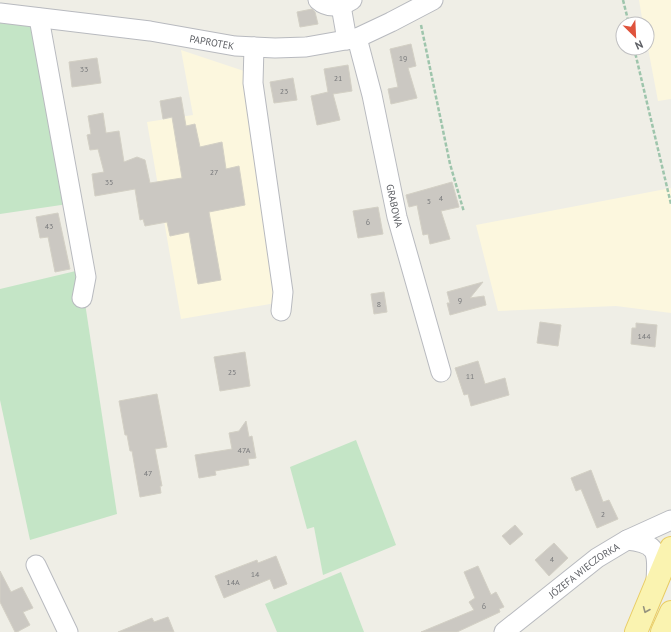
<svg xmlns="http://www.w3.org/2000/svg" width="671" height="632" font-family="'PT Sans',sans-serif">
<rect width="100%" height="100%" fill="#efeee6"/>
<!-- commercial -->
<g fill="#fcf7de">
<polygon points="639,0 671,0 671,99 658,101 647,43 647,24 643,24"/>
<polygon points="181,50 244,71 276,303 181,319 147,122 193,115"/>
<polygon points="671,188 671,313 616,306 498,311 476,225"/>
</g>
<!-- green -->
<g fill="#c4e5c6">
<polygon points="0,23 33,25 68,204 0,214"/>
<polygon points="80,270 117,514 30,540 0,400 0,289"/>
<polygon points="356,440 396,545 323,575 314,527 307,529 290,467"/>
<polygon points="341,572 364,632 277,632 265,604"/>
</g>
<!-- building -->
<g fill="#cbc8c2" stroke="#d3d0c5">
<polygon points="312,9 315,12 318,24 300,27 297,12"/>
<polygon points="411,44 416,66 408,68 417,98 391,104 388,89 398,87 390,49"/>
<polygon points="97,58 101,83 72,87 69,62"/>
<polygon points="348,65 352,91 333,94 340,120 317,125 311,96 328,92 324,69"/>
<polygon points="293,78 297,100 274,103 270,82"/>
<polygon points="181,97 186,126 195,124 200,147 222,142 226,169 239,166 245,205 209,212 221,280 198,284 189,232 170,236 167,222 145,226 143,219 140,220 135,189 95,196 92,174 104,172 98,149 90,150 87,135 91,134 88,116 103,113 106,133 119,131 124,162 137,157 145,160 150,183 182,178 172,117 163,119 160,101"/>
<polygon points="452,182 459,207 441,211 450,239 430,244 428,234 423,235 417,205 409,207 406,195"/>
<polygon points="378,207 383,234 358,238 353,211"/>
<polygon points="58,213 70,269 55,272 48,237 40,238 36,217"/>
<polygon points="483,282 470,298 484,296 486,305 450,315 447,303 450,303 447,292"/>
<polygon points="384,292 387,312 374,314 371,294"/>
<polygon points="540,322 561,325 558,346 537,343"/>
<polygon points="636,323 657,325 655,347 631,344 632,328 636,328"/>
<polygon points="245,352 250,386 220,391 214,357"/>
<polygon points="478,361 485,384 505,378 509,395 471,406 468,394 464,395 455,368"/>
<polygon points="157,394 167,447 155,449 162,486 160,486 161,493 140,497 132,451 130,451 127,435 125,435 119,401"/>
<polygon points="246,421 249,437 252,436 256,458 248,459 249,465 215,471 216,475 199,478 195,455 232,449 229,433 239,431"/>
<polygon points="591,470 603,502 609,500 618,519 597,528 581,489 576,491 571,478"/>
<polygon points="515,525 523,534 510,545 502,536"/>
<polygon points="554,543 568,558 549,576 535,560"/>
<polygon points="276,556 287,584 274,589 270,579 224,598 215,576 257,560 258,563"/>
<polygon points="478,566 491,595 496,592 504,607 499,609 500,612 457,632 421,632 474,610 469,602 475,598 464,572"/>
<polygon points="0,571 11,592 22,587 33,608 23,612 30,625 17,632 15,632 0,602"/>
<polygon points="168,617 174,632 118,632 152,618 154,622"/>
</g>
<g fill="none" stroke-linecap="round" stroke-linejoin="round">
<defs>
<g id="minor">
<path d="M 318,0 C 328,9 341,7 352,0"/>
<polyline points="341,6 347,40"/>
<path id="s1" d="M 0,13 L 150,31 L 235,46 L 275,48 L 306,47 L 357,38 L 391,22 L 433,0"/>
<polyline points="39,18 86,277 82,298"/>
<path id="s2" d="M 357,38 L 372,95 L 397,217 L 441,372"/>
<polyline points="254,47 253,83 283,292 281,311"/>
<path d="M 627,540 C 658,543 658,553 656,580"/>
<polyline points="36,565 68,632"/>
<path id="s3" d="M 504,632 L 597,558 L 627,540 L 671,520"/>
</g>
<g id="major">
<polyline points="636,632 671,548"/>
<polyline points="662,632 671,612"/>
</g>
</defs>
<!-- minor casing -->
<use href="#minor" stroke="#b8babf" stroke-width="21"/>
<!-- major casing -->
<use href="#major" stroke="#e9cd65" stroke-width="24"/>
<!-- path -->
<g stroke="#9ec5ac" stroke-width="2.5" stroke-dasharray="4 2" stroke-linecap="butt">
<polyline points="623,0 629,24"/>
<polyline points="421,25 450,164 464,212"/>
<polyline points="634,48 671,204"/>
</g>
<!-- minor -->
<use href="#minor" stroke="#fff" stroke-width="19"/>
<!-- major -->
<use href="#major" stroke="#faf3b0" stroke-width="22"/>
</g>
<!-- one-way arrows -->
<defs><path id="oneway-chevron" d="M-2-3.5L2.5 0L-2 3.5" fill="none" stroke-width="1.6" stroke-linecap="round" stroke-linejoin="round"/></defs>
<use stroke="#95937f" href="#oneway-chevron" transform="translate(646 610) rotate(113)"/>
<g text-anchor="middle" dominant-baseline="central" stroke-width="3" stroke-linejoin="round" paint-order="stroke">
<!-- number labels -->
<g font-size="8" fill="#797a7c">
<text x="403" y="58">19</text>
<text x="84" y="69">33</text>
<text x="338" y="78">21</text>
<text x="284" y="91">23</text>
<text x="214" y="172">27</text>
<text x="109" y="182">35</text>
<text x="441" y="198">4</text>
<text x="429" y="201">5</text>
<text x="368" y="222">6</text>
<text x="49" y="226">43</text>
<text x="460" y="300">9</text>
<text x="379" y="304">8</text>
<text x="644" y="336">144</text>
<text x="232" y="372">25</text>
<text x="470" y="376">11</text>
<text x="244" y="450">47A</text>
<text x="148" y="473">47</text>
<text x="603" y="514">2</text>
<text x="552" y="559">4</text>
<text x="255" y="574">14</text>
<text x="233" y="582">14A</text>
<text x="484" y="606">6</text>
</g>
<!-- street labels -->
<g font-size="10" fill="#5e6065" stroke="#fff">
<text stroke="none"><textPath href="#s1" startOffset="214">PAPROTEK</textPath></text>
<text stroke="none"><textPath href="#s2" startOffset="172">GRABOWA</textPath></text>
<text stroke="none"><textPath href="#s3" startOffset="101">JÓZEFA WIECZORKA</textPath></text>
</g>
</g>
<!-- north arrow -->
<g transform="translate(635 36) rotate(156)"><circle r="19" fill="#ffffff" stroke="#bfbfc1"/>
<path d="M0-3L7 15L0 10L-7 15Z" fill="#df533c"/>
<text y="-6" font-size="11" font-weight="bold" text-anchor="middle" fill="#5e6065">N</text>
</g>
</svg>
